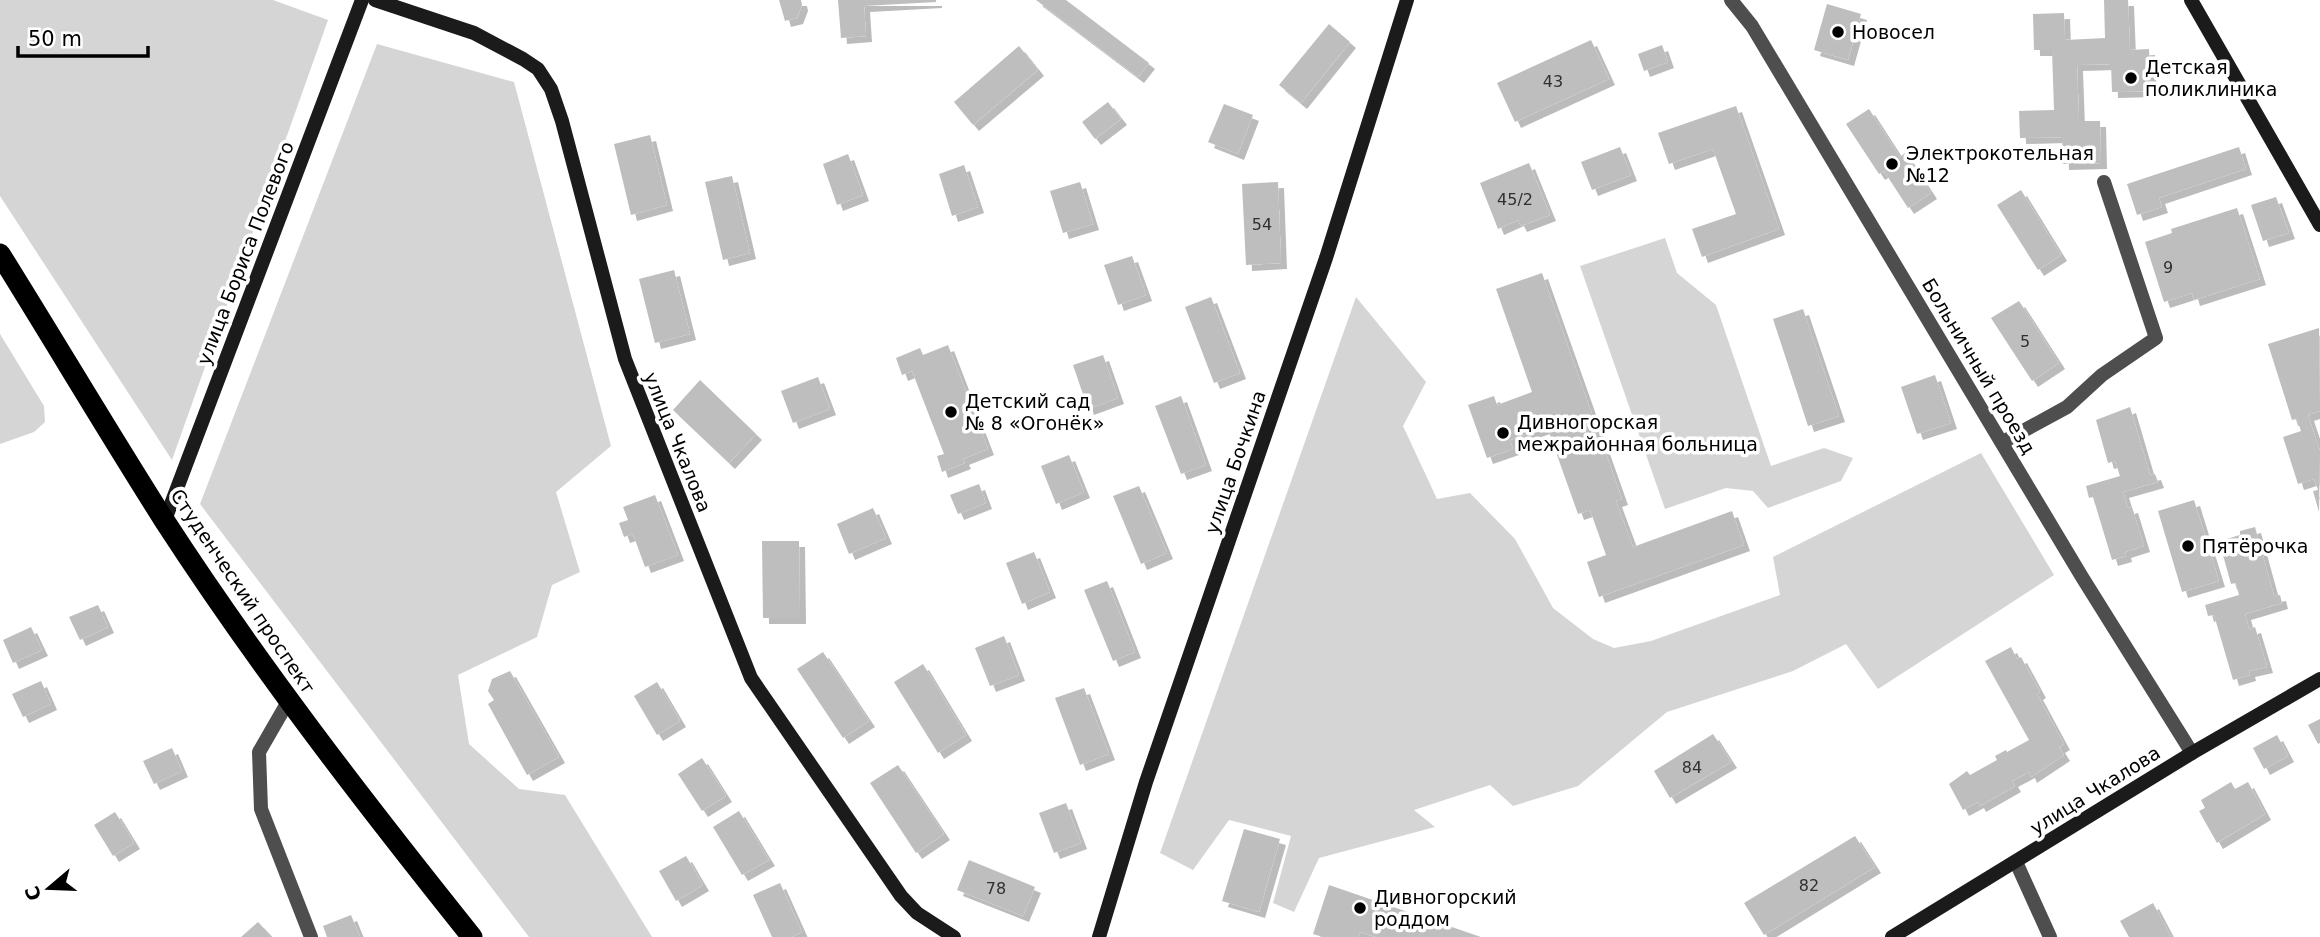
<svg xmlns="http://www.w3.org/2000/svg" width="2320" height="937" font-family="'DejaVu Sans',sans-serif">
<defs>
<filter id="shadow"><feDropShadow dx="6" dy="6" stdDeviation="0" flood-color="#0004"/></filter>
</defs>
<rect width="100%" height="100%" fill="#fff"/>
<!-- green -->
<g fill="#d5d5d5">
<polygon points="0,0 273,0 328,20 172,460 0,196"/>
<polygon points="377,44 514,82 611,446 556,492 580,572 552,585 537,637 458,675 469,744 519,789 565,795 652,937 529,937 200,504"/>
<polygon points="1665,238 1677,273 1716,305 1771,466 1824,448 1853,458 1841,481 1768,508 1753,491 1726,488 1665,509 1580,266"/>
<polygon points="1356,297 1426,382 1403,426 1437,499 1470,493 1515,539 1553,608 1593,639 1614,648 1651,641 1780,595 1773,557 1981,453 2054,575 1878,689 1846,644 1793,671 1667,712 1578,786 1513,806 1490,785 1414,810 1435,827 1319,858 1294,912 1273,903 1291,836 1229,820 1193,870 1160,853"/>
<polygon points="0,334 44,406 45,422 34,432 0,444"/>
</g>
<!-- building -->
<g fill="#bebebe" filter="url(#shadow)">
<polygon points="779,0 801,0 802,5 797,18 785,21"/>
<polygon points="838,0 936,0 936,2 864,6 866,36 841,38"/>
<polygon points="1036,0 1066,0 1149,63 1138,77"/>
<polygon points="2104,0 2128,0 2130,50 2149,49 2151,91 2112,92 2111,64 2077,65 2079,121 2100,121 2101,163 2063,164 2062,137 2020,138 2019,111 2054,110 2052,50 2034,50 2033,14 2064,13 2065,40 2105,38"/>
<polygon points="1827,4 1861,14 1848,60 1814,50"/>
<polygon points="1329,24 1350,42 1301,103 1279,85"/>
<polygon points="1591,40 1609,79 1515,122 1497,83"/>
<polygon points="1662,45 1668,62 1644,71 1638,54"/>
<polygon points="1019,46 1038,70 973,125 954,102"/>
<polygon points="1108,102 1121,119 1095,139 1082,122"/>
<polygon points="1224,104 1253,115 1238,154 1208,142"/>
<polygon points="1736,106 1779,229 1702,257 1692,229 1736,214 1713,149 1669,164 1658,133"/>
<polygon points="1869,109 1900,157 1905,153 1931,193 1908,208 1884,171 1879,174 1846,124"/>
<polygon points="650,135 667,205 631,215 614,144"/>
<polygon points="1620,147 1631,175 1592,190 1581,162"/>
<polygon points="2239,147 2246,169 2159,198 2162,207 2137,215 2127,184"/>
<polygon points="848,154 863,195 837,205 823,164"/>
<polygon points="1529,163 1550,215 1521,226 1518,220 1498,229 1480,183"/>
<polygon points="964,165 978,207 952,216 939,174"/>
<polygon points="732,176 750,253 723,260 705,182"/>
<polygon points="1080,182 1093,224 1063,233 1050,191"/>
<polygon points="1278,182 1281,263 1246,265 1242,184"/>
<polygon points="2021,190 2061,255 2038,270 1997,205"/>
<polygon points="2276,197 2289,233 2263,241 2251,205"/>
<polygon points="2237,208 2260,279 2194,300 2192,293 2164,302 2145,242 2172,233 2171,229"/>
<polygon points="1132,256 1146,295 1118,305 1104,265"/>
<polygon points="674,270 690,334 655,343 639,279"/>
<polygon points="1542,273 1622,499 1616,501 1633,547 1732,511 1744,545 1599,597 1587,562 1606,555 1590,510 1578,514 1547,427 1510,440 1513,449 1487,458 1468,405 1494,396 1497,405 1532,392 1496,289"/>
<polygon points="1211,297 1240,373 1214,383 1185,307"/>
<polygon points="2019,301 2059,363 2032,381 1991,318"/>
<polygon points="1803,309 1839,416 1808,426 1773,319"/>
<polygon points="2319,328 2320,411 2308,415 2320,451 2319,512 2313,491 2318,490 2314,479 2298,484 2283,437 2301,431 2297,419 2292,420 2268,344"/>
<polygon points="948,345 988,449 963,459 965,463 942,472 937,456 944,454 912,371 902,375 896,358 920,348 923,355"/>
<polygon points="1103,355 1118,398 1088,409 1073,365"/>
<polygon points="1935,375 1951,423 1917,434 1901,387"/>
<polygon points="818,377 830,409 793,423 781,391"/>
<polygon points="700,380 756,434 729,463 673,410"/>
<polygon points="1181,396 1206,465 1181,474 1155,406"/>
<polygon points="2130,407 2150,475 2155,474 2158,482 2123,492 2128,508 2132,507 2144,546 2125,552 2126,556 2112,560 2093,497 2089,498 2086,486 2120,476 2115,461 2108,463 2096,420"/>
<polygon points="1069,455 1084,492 1056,504 1041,466"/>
<polygon points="979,484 986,503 958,514 950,495"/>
<polygon points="1139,486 1167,553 1141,564 1113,496"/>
<polygon points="655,495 678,555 645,567 633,534 624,537 619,523 628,520 623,507"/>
<polygon points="2194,500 2219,581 2182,592 2158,511"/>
<polygon points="873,508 886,538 849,554 837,524"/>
<polygon points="2255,527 2274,596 2280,595 2282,603 2245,614 2249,629 2255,627 2267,667 2249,671 2250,675 2233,680 2214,615 2208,616 2205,605 2239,595 2236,583 2231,584 2219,541 2240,535 2240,531"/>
<polygon points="762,541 799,541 800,618 763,618"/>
<polygon points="1034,552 1050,592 1022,604 1006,563"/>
<polygon points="1107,581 1135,652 1113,661 1084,590"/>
<polygon points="98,605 108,627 80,640 69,617"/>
<polygon points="31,627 42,650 13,663 3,640"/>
<polygon points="1004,636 1019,675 990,686 975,648"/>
<polygon points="2011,647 2017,659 2021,657 2040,692 2037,694 2064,744 2059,747 2064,755 2031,777 2029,772 2012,781 2015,786 1980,806 1978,802 1963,810 1949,784 1967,771 1970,775 1997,760 1995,756 2006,750 2007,752 2029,740 1985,661"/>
<polygon points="823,652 869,721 843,738 797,669"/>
<polygon points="923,664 966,735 938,753 894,682"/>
<polygon points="510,671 559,757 527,775 488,704 494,700 488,691 492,679"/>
<polygon points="41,681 51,704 23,717 12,694"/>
<polygon points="657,682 680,721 657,735 634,696"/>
<polygon points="1084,688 1109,754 1080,765 1055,698"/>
<polygon points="2320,719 2320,743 2318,744 2308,725"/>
<polygon points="1713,734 1731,762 1670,798 1654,771"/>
<polygon points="2277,735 2288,756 2264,769 2253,748"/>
<polygon points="172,748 182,771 154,784 143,761"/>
<polygon points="702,758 726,796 702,811 678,774"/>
<polygon points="898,765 944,834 916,853 870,783"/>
<polygon points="2231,782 2235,789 2248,782 2265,814 2217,843 2199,811 2205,808 2201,800"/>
<polygon points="1066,803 1081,843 1054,853 1039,813"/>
<polygon points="739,811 769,860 742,875 713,827"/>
<polygon points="115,812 134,843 113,856 94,825"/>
<polygon points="1244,829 1280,839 1259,912 1222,901"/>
<polygon points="1855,836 1875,867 1764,935 1744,903"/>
<polygon points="686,856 703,885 676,901 659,871"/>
<polygon points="969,860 1035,887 1023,916 957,890"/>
<polygon points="780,883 802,932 791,937 772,937 753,895"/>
<polygon points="1329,885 1481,937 1376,937 1360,932 1358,937 1323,937 1313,934"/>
<polygon points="2153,903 2171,937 2129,937 2120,921"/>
<polygon points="351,915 360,937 327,937 323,926"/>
<polygon points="258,922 272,937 241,937"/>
</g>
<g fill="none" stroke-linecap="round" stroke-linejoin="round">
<!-- street -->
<g stroke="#4e4e4e" stroke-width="14">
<polyline points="1731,0 1752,26 2082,577 2192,753"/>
<polyline points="2003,442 2067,407 2102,375 2156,338 2104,182"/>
<polyline points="289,700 259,752 261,809 311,937"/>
<polyline points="2016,862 2050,937"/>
</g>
<!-- secondary -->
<g stroke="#1b1b1b" stroke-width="14">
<polyline points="375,0 474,33 523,59 538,69 551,89 562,121 625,359 751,678 901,896 917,913 954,937"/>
<polyline points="2191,0 2320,225"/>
<polyline points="165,520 362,0"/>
<polyline points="1099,937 1146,782 1326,258 1407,0"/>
<polyline points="1892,937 2192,753 2320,679"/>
</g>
<!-- highway -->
<path stroke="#000" stroke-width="21" d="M 0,254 C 55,342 108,432 164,520 C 258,665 364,802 472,937"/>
</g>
<!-- markers -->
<g fill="#000" stroke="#fff" stroke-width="2.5">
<circle cx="1838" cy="32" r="7"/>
<circle cx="2131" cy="78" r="7"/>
<circle cx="1892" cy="164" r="7"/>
<circle cx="951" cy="412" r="7"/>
<circle cx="1503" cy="433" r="7"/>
<circle cx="2188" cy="546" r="7"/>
<circle cx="1360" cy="908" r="7"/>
</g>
<g text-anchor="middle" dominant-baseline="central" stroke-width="7" stroke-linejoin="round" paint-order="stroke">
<!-- number labels -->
<g font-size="16" fill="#303030">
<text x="1553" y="81">43</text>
<text x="1515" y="199">45/2</text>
<text x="1262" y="224">54</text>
<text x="2168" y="267">9</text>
<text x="2025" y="341">5</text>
<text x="1692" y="767">84</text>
<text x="1809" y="885">82</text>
<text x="996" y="888">78</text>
</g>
<!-- poi labels -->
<g font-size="19" fill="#000" stroke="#fff" text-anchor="start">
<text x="1852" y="32">Новосел</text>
<text x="2145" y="67">Детская<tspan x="2145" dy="22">поликлиника</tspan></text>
<text x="1906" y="153">Электрокотельная<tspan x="1906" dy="22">№12</tspan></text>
<text x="965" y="401">Детский сад<tspan x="965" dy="22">№ 8 «Огонёк»</tspan></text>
<text x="1517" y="422">Дивногорская<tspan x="1517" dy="22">межрайонная больница</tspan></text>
<text x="2202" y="546">Пятёрочка</text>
<text x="1374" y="897">Дивногорский<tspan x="1374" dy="22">роддом</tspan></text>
</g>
<!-- street labels -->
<g font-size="19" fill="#000" stroke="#fff">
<text transform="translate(245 253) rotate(-69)">улица Бориса Полевого</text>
<text transform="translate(1979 366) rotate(59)">Больничный проезд</text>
<text transform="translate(678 442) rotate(68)">улица Чкалова</text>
<text transform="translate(1235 462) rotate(-71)">улица Бочкина</text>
<text transform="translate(243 591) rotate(56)">Студенческий проспект</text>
<text transform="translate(2095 790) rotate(-32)">улица Чкалова</text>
</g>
</g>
<!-- north arrow -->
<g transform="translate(49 888) rotate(251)" stroke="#ffffff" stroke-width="5" paint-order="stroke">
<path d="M0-5L12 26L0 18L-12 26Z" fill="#000000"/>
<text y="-10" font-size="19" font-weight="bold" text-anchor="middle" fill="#000000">С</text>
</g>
<!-- scale -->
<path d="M18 46v10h130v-10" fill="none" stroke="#000000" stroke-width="3.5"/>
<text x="28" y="46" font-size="21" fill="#000000" stroke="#ffffff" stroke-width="5" paint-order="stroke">50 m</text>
</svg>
